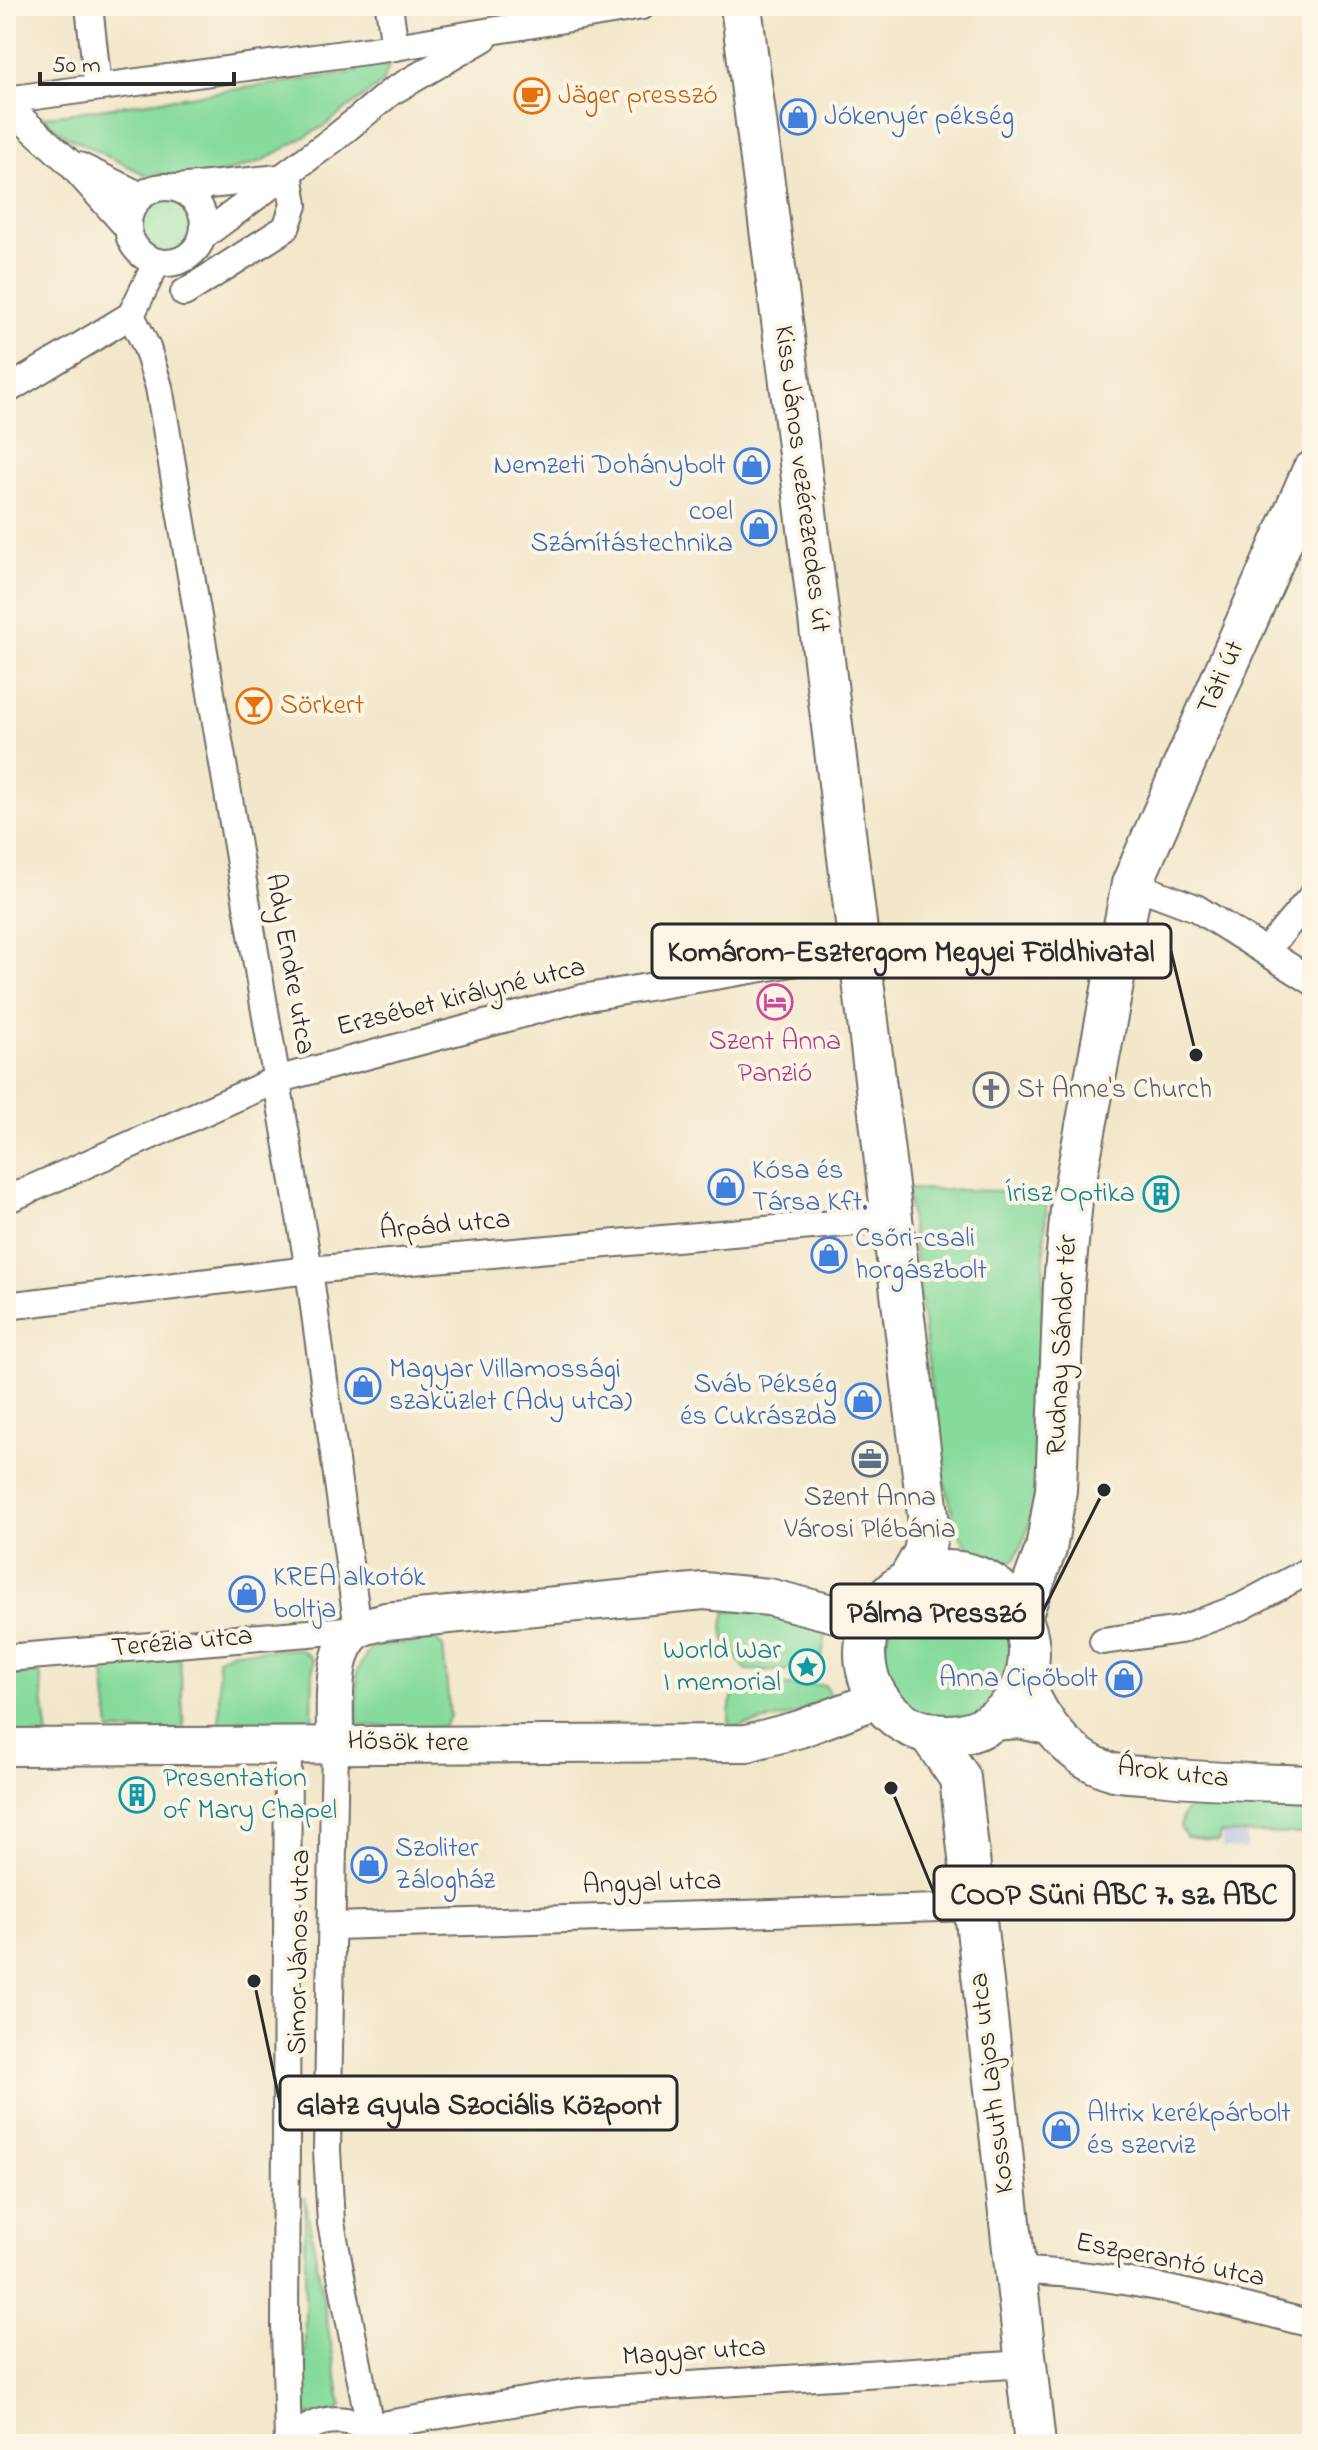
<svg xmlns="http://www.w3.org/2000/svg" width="1318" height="2450" font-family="'Indie Flower',sans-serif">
<rect width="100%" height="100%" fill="#fcf5e5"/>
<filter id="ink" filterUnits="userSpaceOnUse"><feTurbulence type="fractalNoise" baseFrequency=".0125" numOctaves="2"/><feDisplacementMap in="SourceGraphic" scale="16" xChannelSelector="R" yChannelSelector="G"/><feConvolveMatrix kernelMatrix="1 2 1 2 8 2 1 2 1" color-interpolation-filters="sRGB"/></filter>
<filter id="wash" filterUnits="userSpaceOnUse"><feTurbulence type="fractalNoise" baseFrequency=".006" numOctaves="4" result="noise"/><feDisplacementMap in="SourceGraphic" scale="32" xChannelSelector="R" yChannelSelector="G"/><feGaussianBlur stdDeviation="1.8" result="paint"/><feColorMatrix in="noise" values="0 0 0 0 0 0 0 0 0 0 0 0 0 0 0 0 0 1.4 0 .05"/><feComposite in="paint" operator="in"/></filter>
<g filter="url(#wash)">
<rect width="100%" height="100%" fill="#f2e7cb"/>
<!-- industrial -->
<polygon fill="#b9c4de" points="1223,1823 1247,1823 1246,1849 1222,1848"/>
<!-- green -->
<g fill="#85da9c" stroke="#588264" stroke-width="2">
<polygon points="355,64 389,66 382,83 324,126 262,161 211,177 146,175 64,135 44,117 357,72"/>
<circle cx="167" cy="226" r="29"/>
<path d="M 907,1189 L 1047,1192 C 1044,1241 1043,1290 1042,1339 C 1041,1408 1049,1499 1014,1560 L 1002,1564 L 985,1563 L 972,1552 L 959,1535 L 941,1470 Z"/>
<circle cx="950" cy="1656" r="66"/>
<path d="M 737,1610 L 779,1614 L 827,1628 L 822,1657 L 799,1658 L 785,1671 L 747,1670 C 731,1653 717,1636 726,1612 Z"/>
<polygon points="434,1639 443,1646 450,1717 442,1727 357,1726 357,1671 371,1647"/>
<polygon points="300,1649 313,1660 312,1728 220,1735 218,1658 233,1651"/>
<polygon points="180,1658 184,1732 110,1731 103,1661"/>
<polygon points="40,1673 48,1738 6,1739 6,1676"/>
<path d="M 741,1683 L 764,1687 L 825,1685 L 831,1698 L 830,1708 L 731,1728 C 726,1716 731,1692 741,1683 Z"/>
<polygon points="1195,1804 1312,1804 1312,1834 1221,1833 1218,1841 1186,1837 1180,1826 1183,1814"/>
<polygon points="305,2196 342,2407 336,2412 305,2416"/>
</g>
</g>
<g filter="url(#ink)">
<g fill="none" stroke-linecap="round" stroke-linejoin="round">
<defs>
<g id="minor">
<polyline points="89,6 98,87"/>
<polyline points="389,6 395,47"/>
<polyline points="6,100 395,47 642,6"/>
<polyline points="6,105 69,162 128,228"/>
<polyline points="79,166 141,196"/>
<circle cx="166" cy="225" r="38"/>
<polyline points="177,188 280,178"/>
<polyline points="203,236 335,138 391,92 484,38"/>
<polyline points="184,293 286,228 294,205 289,173"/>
<polyline points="6,391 131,315 157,262"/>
<polyline points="1132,884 1196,908 1312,981"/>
<polyline points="1266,951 1312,896"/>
<polyline points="6,1200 276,1080 582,998 859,952"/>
<polyline points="6,1306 309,1270 891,1219"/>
<polyline points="1103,1641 1180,1630 1241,1607 1312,1569"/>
<polyline points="6,1658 358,1629 309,1270 159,387 147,348 131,315"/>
<polyline points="335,1746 327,2150 331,2223 372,2438"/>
<polyline points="288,1747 285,2326 288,2444"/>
<polyline points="333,1926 973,1907"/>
<path d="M 1015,2271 C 1117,2272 1213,2299 1312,2324"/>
<path d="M 288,2444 C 312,2418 337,2415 369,2427 L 578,2392 L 1026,2364"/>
</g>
<g id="secondary">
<path d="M 1026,1683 C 1042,1723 1071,1760 1114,1772 C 1128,1775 1144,1775 1157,1776 C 1209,1782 1261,1782 1312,1784"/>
<polyline points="992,1722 1019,1720 1047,1726"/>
<path d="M 335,1746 C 336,1712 328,1653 356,1631 C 364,1625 377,1624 386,1621 L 704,1591 L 769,1597 L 839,1615 L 877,1610"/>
<polyline points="6,1747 747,1743 800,1729 879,1699"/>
</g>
<g id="primary">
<polyline points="741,6 794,413 929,1523 924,1553 908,1581"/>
<circle cx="947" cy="1653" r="82"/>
<polyline points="1021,1616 1046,1549 1056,1490 1064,1284 1072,1200 1132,884 1312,472"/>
<polyline points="928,1732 960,1778 1035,2444"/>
</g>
</defs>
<!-- minor casing -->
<use href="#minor" stroke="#716d63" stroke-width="30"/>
<!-- secondary casing -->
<use href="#secondary" stroke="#716d63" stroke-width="40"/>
<!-- primary casing -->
<use href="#primary" stroke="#716d63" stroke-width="44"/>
<!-- minor -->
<use href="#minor" stroke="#fff" stroke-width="26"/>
<!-- secondary -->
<use href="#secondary" stroke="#fff" stroke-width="36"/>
<!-- primary -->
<use href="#primary" stroke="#fff" stroke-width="40"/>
</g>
</g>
<!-- icons -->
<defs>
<symbol id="cafe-ring" viewBox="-11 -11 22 22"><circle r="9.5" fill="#fcf5e5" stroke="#e8710a" stroke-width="1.5"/><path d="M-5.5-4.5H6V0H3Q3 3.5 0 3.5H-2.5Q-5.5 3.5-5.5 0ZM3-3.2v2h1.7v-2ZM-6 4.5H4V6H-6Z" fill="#e8710a"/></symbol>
<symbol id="shop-ring" viewBox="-11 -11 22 22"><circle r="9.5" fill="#fcf5e5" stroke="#3f7fe0" stroke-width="1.5"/><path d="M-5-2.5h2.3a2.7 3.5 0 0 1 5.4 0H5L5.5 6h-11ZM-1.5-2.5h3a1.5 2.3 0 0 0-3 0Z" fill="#3f7fe0"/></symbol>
<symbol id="bar-ring" viewBox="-11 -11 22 22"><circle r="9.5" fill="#fcf5e5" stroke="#e8710a" stroke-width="1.5"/><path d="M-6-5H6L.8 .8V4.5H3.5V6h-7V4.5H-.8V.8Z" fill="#e8710a"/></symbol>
<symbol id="hotel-ring" viewBox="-11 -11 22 22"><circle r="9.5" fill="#fcf5e5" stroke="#d1479c" stroke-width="1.5"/><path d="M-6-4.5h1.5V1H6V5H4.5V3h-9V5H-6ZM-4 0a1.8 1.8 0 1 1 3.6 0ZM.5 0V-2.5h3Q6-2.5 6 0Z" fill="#d1479c"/></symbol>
<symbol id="church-ring" viewBox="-11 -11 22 22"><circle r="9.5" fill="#fcf5e5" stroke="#6b7280" stroke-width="1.5"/><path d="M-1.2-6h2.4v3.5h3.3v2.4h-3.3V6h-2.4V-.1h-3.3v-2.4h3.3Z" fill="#6b7280"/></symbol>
<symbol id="building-ring" viewBox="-11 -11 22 22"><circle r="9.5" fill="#fcf5e5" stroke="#0f9aa8" stroke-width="1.5"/><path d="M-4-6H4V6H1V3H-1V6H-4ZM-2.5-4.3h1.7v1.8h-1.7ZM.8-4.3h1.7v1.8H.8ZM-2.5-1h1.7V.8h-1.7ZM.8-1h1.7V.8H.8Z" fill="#0f9aa8"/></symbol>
<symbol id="office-ring" viewBox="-11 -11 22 22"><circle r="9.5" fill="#fcf5e5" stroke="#5c6f8a" stroke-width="1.5"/><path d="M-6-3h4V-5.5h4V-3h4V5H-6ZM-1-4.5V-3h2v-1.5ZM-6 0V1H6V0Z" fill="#5c6f8a"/></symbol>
<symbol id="sight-ring" viewBox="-11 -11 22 22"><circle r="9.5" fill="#fcf5e5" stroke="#0f9aa8" stroke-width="1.5"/><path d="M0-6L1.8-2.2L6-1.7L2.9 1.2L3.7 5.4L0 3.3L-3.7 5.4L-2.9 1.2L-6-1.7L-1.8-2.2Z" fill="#0f9aa8"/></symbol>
</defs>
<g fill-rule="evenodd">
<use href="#cafe-ring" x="512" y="76" width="40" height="40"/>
<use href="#shop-ring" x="778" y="97" width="40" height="40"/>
<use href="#shop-ring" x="732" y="446" width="40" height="40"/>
<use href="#shop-ring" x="739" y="508" width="40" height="40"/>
<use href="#bar-ring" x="234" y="686" width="40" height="40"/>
<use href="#hotel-ring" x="755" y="982" width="40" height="40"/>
<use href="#church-ring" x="971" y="1070" width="40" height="40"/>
<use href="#shop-ring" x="706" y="1167" width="40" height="40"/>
<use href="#building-ring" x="1141" y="1174" width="40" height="40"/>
<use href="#shop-ring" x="809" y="1235" width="40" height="40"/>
<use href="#shop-ring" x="343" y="1366" width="40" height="40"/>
<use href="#shop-ring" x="843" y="1381" width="40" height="40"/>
<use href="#office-ring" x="850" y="1439" width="40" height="40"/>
<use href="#shop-ring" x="227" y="1574" width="40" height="40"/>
<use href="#sight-ring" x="787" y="1647" width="40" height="40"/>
<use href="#shop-ring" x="1104" y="1659" width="40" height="40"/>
<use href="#building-ring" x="117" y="1775" width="40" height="40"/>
<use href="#shop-ring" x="349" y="1845" width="40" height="40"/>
<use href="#shop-ring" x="1041" y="2110" width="40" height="40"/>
</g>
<g text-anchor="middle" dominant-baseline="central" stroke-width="8" stroke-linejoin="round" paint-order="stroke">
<!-- food labels -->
<g font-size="28" fill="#c56008" stroke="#fcf5e5" text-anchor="start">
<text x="558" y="96">Jäger presszó</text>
<text x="280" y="706">Sörkert</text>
</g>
<!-- shop labels -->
<g font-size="28" fill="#366cbe" stroke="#fcf5e5" text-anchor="start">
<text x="824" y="117">Jókenyér pékség</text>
<text x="726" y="466" text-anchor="end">Nemzeti Dohánybolt</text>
<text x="733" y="512" text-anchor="end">coel<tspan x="733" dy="32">Számítástechnika</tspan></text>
<text x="752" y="1171">Kósa és<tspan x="752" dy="32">Társa Kft.</tspan></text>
<text x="855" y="1239">Csőri-csali<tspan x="855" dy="32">horgászbolt</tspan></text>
<text x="389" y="1370">Magyar Villamossági<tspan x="389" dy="32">szaküzlet (Ady utca)</tspan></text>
<text x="837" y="1385" text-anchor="end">Sváb Pékség<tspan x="837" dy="32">és Cukrászda</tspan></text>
<text x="273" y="1578">KREA alkotók<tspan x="273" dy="32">boltja</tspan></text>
<text x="1098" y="1679" text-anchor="end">Anna Cipőbolt</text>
<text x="395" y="1849">Szoliter<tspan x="395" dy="32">Zálogház</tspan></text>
<text x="1087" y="2114">Altrix kerékpárbolt<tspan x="1087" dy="32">és szerviz</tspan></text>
</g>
<!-- street labels -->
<g font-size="28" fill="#2b2b2b" stroke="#fcf5e5">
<text transform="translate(801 479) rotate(83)">Kiss János vezérezredes út</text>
<text transform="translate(1222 678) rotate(-66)">Táti út</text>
<text transform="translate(289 964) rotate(80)">Ady Endre utca</text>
<text transform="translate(461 998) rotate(-14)">Erzsébet királyné utca</text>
<text transform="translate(445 1226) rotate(-5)">Árpád utca</text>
<text transform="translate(1063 1345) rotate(-87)">Rudnay Sándor tér</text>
<text transform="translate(182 1643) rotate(-5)">Terézia utca</text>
<text transform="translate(408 1743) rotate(1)">Hősök tere</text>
<text transform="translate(1173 1774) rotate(6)">Árok utca</text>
<text transform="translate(652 1884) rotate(-2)">Angyal utca</text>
<text transform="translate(300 1952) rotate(-89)">Simor János utca</text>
<text transform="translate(993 2083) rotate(-97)">Kossuth Lajos utca</text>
<text transform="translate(1170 2261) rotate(11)">Eszperantó utca</text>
<text transform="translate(694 2353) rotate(-4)">Magyar utca</text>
</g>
<!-- hotel labels -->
<g font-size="28" fill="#b23c85" stroke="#fcf5e5">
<text x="775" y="1042">Szent Anna<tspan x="775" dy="32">Panzió</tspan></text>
</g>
<!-- worship labels -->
<g font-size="28" fill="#5b616d" stroke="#fcf5e5" text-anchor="start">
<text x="1017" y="1090">St Anne's Church</text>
</g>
<!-- culture labels -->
<g font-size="28" fill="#0d838f" stroke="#fcf5e5" text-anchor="end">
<text x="1135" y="1194">Írisz Optika</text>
<text x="781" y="1651">World War<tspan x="781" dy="32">I memorial</tspan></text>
<text x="163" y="1779" text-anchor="start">Presentation<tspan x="163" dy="32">of Mary Chapel</tspan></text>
</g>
<!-- service labels -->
<g font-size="28" fill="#4e5e75" stroke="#fcf5e5">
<text x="870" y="1498">Szent Anna<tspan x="870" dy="32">Városi Plébánia</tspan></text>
</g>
</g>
<!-- callouts -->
<path fill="none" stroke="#2b2b2b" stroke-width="3" d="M1196 1055L1171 951M1104 1490L1043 1611M891 1788L934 1893M254 1981L280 2103"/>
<g fill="#2b2b2b" stroke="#fcf5e5" stroke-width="3">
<circle cx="1196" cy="1055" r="8"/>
<circle cx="1104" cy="1490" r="8"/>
<circle cx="891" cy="1788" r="8"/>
<circle cx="254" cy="1981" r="8"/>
</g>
<g fill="#fcf5e5" stroke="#2b2b2b" stroke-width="3">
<rect x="652" y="924" width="519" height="54" rx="8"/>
<rect x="831" y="1584" width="212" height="54" rx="8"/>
<rect x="934" y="1866" width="360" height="54" rx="8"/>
<rect x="280" y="2076" width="397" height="54" rx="8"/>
</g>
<g font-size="30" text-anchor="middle" font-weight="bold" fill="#2b2b2b">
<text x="911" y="961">Komárom-Esztergom Megyei Földhivatal</text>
<text x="937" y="1622">Pálma Presszó</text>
<text x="1114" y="1904">COOP Süni ABC 7. sz. ABC</text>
<text x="479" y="2114">Glatz Gyula Szociális Központ</text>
</g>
<!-- margin -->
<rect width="1318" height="2450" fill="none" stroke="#fcf5e5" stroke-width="32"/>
<!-- scale -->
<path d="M40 72v12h194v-12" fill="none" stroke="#2b2b2b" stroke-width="4"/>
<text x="52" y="72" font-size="24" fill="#2b2b2b" stroke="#fcf5e5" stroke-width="6" paint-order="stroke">50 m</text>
</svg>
